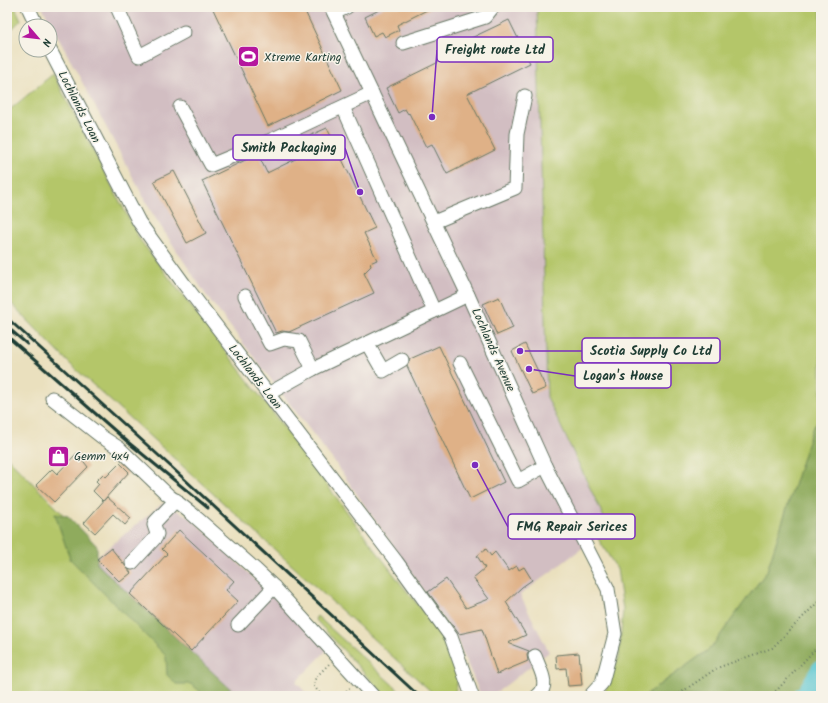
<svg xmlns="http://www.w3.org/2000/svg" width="828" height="703" font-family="Kalam,sans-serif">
<rect width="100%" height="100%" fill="#f7f3e8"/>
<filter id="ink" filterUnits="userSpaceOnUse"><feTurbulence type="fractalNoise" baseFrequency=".025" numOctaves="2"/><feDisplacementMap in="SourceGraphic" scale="8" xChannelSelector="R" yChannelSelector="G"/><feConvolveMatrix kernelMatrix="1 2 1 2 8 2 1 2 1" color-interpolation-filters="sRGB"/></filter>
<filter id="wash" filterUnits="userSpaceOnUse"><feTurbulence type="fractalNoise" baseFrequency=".012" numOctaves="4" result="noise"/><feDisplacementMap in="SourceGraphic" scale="16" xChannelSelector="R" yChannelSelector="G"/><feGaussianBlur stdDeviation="0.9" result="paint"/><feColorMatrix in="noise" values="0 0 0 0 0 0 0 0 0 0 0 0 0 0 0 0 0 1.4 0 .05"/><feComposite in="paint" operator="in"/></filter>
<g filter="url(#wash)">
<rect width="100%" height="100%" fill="#eae0be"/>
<!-- industrial -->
<g fill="#d2bec2">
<polygon points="42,7 537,7 547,397 609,528 520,595 549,652 492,696 481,696 456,637 336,464 206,295 152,213"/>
<polygon points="163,503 191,518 328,649 296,682 309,696 236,696 93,560"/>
</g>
<!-- green -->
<g fill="#b4c669" stroke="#6a824e">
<polygon points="7,7 15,7 21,20 7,34"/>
<polygon points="537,7 821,7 821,417 812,429 767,571 711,648 644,696 603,696 619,656 623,609 617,569 597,537 609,528 547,397"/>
<polygon points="53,74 140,240 273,413 401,584 435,626 449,647 458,680 454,696 436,696 70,364 7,299 7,112"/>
<polygon points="7,457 94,546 93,560 236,696 7,696"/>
<polygon points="317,616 405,696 385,696 315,619"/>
</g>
<!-- forest -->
<g fill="#8fab5d" stroke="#577448">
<polygon points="821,417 821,696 644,696 711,648 767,571 812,429"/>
<polygon points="55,514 68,516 97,546 97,564 238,696 202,696 201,692 191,684 176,684 167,675 166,656 70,559"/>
</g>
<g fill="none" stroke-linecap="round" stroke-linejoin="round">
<!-- river -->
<polyline stroke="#5bc7d2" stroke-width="20" points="803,696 807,693 821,670"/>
</g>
<g id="blocks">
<!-- building -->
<g fill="#dfb187">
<polygon points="212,7 303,7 342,90 268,126"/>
<polygon points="385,7 433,7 397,25 399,30 385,37 382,32 374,36 365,17"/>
<polygon points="509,20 530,63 467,94 495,150 447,174 432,144 426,147 409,113 408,114 405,109 398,113 386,88 449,57 446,50"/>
<polygon points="327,128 375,228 364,233 377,260 370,263 371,266 364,273 374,293 289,332 282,331 276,333 202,181 258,154 267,173 316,149 309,136"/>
<polygon points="174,171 206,233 187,243 154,181"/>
<polygon points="499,297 513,328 497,335 483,304"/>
<polygon points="525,344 546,388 532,394 512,351"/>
<polygon points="439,346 504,482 470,499 407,366 410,359"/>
<polygon points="77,453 88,467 54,502 36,485 52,469 57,474"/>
<polygon points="120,463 129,472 103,501 93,491 99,484 96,481 103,474 106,477"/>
<polygon points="107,497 131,518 125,525 113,514 95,533 84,523"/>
<polygon points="179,530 234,581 226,590 238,601 191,651 130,594 167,554 162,549"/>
<polygon points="111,548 131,573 120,582 97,559"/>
<polygon points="486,549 491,556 495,552 509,571 517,566 519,570 524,567 532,580 522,587 506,602 526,635 508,643 529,651 527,655 528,661 497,674 482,629 459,634 428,592 446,579 466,608 489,599 473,578 485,568 477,556"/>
<polygon points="579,653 582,685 568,686 566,668 557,669 556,655"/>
</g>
</g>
</g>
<g filter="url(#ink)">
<use href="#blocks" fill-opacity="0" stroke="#667664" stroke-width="1"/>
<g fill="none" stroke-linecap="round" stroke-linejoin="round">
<defs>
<g id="minor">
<polyline points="28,7 37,26"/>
<polyline points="117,7 139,56 184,32"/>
<polyline points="331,7 468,295 545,466 608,589 615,634 602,683 590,696"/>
<polyline points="334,13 347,7"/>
<polyline points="403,43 485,17 493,7"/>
<polyline points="50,50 139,222 184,284 396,561 451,637 472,696"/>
<polyline points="180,107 211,165 269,141 372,93"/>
<polyline points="343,107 434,311"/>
<polyline points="434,222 515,188 517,134 525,96"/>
<polyline points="245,296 270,344 284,339 299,341 313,369"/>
<polyline points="367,343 383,371 402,360"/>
<polyline points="460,363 518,481 545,466"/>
<polyline points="268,394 313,369 468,295"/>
<polyline points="52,398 102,437 119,448 168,495 191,513 256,570 274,587 373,696"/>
<polyline points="132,563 156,537 157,534 154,525 155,522 176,500"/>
<polyline points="238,625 274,587"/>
<path d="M 535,656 C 540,670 551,686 537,696"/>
</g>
</defs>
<!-- minor casing -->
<use href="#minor" stroke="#667664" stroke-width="15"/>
<!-- path -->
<g stroke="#667664" stroke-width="2" stroke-dasharray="1 3" stroke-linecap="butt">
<polyline points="322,696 313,685 316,677 329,664"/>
<polyline points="340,696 350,688"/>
<polyline points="676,696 717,668 772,648 821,599"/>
<polyline points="769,696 778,689 821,643"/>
</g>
<!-- minor -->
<use href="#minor" stroke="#fff" stroke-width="13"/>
<!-- rail -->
<g stroke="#1f3d34" stroke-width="3">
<polyline points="7,318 168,464 419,696"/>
<polyline points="7,327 27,344"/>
<polyline points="7,336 129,443 208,508"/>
</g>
</g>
</g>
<!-- icons -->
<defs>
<symbol id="stadium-square" viewBox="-11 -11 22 22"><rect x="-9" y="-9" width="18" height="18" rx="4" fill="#b5179e" stroke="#f7f3e8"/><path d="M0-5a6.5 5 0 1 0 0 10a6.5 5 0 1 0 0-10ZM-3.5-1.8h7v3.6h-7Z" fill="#fff"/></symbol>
<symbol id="shop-square" viewBox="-11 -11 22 22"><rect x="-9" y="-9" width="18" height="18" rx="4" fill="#b5179e" stroke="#f7f3e8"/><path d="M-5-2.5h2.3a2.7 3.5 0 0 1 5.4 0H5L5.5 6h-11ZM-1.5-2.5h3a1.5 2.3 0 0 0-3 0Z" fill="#fff"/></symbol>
</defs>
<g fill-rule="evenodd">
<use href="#stadium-square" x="236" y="44" width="25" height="25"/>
<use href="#shop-square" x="46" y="444" width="25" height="25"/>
</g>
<g text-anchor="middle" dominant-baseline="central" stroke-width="3" stroke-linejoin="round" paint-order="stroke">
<!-- poi labels -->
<g font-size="12" fill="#1f3d34" stroke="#f7f3e8" text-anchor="start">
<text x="264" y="57">Xtreme Karting</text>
<text x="74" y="456">Gemm 4x4</text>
</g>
<!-- street labels -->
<g font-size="12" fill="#1f3d34" stroke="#f7f3e8">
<text transform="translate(79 107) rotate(63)">Lochlands Loan</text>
<text transform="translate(493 350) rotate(66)">Lochlands Avenue</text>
<text transform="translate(255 377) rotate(52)">Lochlands Loan</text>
</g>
</g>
<!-- callouts -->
<path fill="none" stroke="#7b2cbf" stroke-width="1.5" d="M432 117L437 50M360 192L345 148M520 351L582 351M529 369L575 376M475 465L508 527"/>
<g fill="#7b2cbf" stroke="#f7f3e8" stroke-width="1.5">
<circle cx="432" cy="117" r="4"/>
<circle cx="360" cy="192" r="4"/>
<circle cx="520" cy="351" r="4"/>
<circle cx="529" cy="369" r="4"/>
<circle cx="475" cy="465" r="4"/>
</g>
<g fill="#f7f3e8" stroke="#7b2cbf" stroke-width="1.5">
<rect x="437" y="37" width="116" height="25" rx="4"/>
<rect x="233" y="135" width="112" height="25" rx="4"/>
<rect x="582" y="338" width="138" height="25" rx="4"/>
<rect x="575" y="363" width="96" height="25" rx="4"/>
<rect x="508" y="514" width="127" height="25" rx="4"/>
</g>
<g font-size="13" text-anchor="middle" font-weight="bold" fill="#1f3d34">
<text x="495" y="54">Freight route Ltd</text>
<text x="289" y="152">Smith Packaging</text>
<text x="651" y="355">Scotia Supply Co Ltd</text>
<text x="623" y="380">Logan's House</text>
<text x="572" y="531">FMG Repair Serices</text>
</g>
<!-- margin -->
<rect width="828" height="703" fill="none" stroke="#f7f3e8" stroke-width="24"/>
<!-- north arrow -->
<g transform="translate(38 38) rotate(118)"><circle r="19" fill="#f7f3e8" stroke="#a1aaa0"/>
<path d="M0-3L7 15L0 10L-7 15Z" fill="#b5179e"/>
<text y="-6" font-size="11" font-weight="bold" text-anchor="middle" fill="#1f3d34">N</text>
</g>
</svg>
